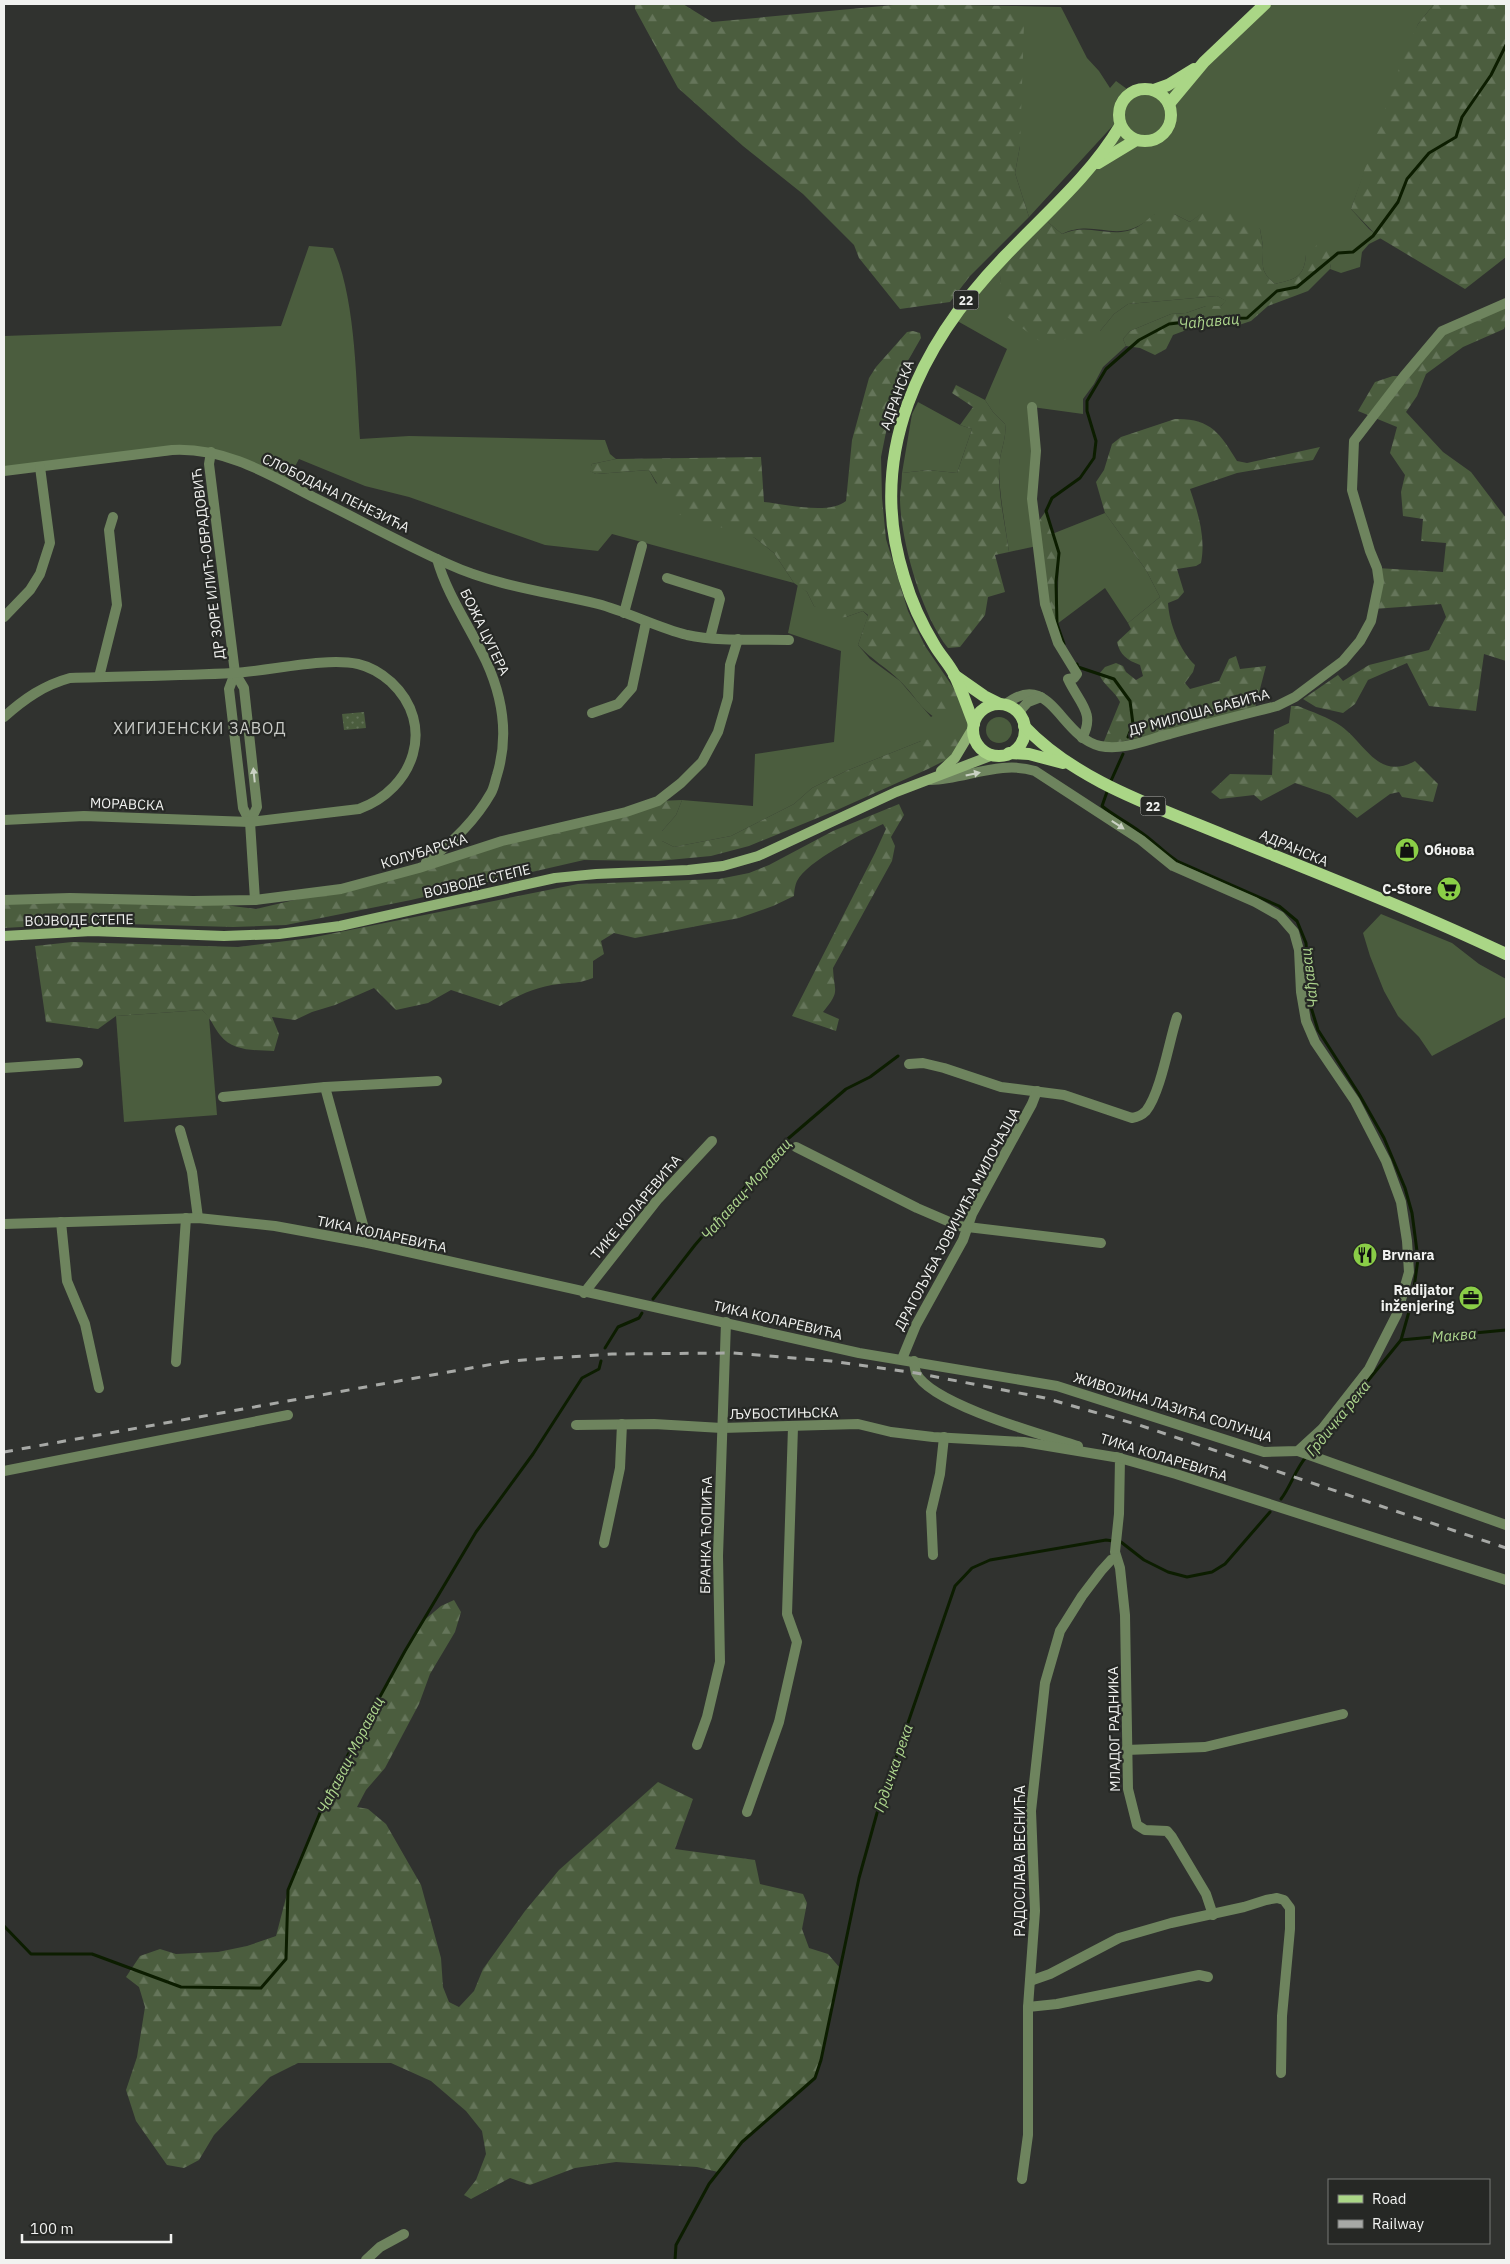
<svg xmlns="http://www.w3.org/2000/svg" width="1510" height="2264" font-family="'IBM Plex Sans',sans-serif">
<defs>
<pattern id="forest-firs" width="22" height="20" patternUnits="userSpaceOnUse" patternTransform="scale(1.25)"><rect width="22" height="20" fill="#4b5d3e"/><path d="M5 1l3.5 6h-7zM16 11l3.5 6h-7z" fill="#65755a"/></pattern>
<pattern id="park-dots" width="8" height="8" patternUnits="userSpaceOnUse" patternTransform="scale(1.25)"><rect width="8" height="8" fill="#4b5d3e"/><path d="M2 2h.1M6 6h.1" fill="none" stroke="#65755a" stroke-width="1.8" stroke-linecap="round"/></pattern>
</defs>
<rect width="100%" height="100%" fill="#30322f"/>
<!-- grass -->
<g fill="#4b5d3e">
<path d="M 1265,4 L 1434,4 L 1418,24 L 1351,209 L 1369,229 L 1381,238 L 1369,244 L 1362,252 L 1360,267 L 1341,273 L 1330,269 L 1331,264 L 1306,255 C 1304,278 1295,279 1275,284 C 1260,271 1263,267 1263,250 C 1263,243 1261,236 1260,229 L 1204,212 L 1190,222 L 1174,214 L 1155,214 C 1118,249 1098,217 1062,234 L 1043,218 L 1122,130 C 1152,162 1192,118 1157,91 L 1188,73 Z"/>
<polygon points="1012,6 1061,7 1087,58 1099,71 1110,88 1116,81 1131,92 1120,105 1118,120 1029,217 1015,173 1020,146"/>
<circle cx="1144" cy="115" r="21"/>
<path d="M 309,246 L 333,248 C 356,298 356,383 360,439 L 409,436 L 605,440 L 610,454 L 616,459 L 592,464 L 590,471 L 596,474 L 649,470 L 656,483 L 755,538 L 774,553 L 794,583 L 612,534 L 598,551 L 545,545 L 409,497 L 365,486 L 299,459 L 285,485 L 224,459 L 186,453 L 4,475 L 4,336 L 281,326 Z"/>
<path d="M 1002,269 L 1000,282 L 1100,331 L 1114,314 L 1128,304 L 1217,296 L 1227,301 L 1221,306 L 1206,306 L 1186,313 L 1171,314 L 1130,331 L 1123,339 L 1126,346 L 1103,367 L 1094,384 L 1083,399 L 1083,414 L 1032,407 L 1037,546 L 1009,552 C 1005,523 999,495 999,466 C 1000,451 1007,438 1005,424 L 993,412 L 985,400 L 1007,349 L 952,318 L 990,272 Z"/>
<polygon points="918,402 960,425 972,429 957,473 928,470 902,473 912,414"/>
<polygon points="1105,513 1146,570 1160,597 1128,623 1105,588 1057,624 1059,553 1052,534"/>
<polygon points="798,584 807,592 814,606 846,617 863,611 868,616 858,645 870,659 900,681 931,717 959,696 970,724 956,751 921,741 846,771 812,788 794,804 731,836 674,847 662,841 662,831 676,815 682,800 753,806 755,754 834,742 841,651 788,633"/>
<circle cx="999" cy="730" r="13"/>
<polygon points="1381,914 1452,943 1479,964 1506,979 1506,1017 1432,1056 1419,1037 1398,1016 1384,991 1370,956 1363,933"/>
<polygon points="202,1010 209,1017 217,1115 124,1122 116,1016"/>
</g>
<!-- forest -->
<g fill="url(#forest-firs)">
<polygon points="635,4 683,4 712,22 904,4 1012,6 1023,14 1024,23 1020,146 1015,173 1029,217 970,276 950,302 900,309 859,258 854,245 803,194 743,146 678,88 635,9"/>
<polygon points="1434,4 1506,4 1506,257 1465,289 1378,237 1351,209 1406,48 1418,24"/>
<path d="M 1171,207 L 1174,214 L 1190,222 C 1194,219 1199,215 1203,212 C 1221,205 1246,219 1260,229 C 1261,236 1263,243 1263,250 C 1263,267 1260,271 1275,284 C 1295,279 1304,278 1306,255 L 1318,244 L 1329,242 L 1334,248 L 1330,269 L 1308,291 L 1268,306 L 1251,321 L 1236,326 L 1218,323 L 1200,325 L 1173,335 L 1166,349 L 1155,355 L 1140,348 L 1126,346 L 1123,339 L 1130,331 L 1171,314 L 1186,313 L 1206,306 L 1221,306 L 1226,301 L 1217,296 L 1128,304 L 1114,314 L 1100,331 L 1083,337 L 1041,342 L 1007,317 L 1000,282 L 1001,269 L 1043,218 L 1062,234 C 1087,223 1104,236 1127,231 C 1137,229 1146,221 1153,215 C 1158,212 1165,209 1171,207 Z"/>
<polygon points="1496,306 1506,309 1506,324 1504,329 1463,347 1426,374 1417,396 1406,412 1443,452 1471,472 1506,518 1506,661 1484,654 1476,711 1429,706 1407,663 1368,680 1355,704 1343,713 1316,707 1303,699 1338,675 1343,681 1369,665 1429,650 1446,617 1441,604 1374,609 1377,568 1443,572 1446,543 1421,541 1423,519 1403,516 1401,492 1405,475 1390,453 1397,427 1358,411 1375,382 1393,376 1404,376 1442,331"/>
<path d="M 913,331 L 920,333 L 921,338 L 906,364 L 889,417 L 881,457 L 882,498 L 886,539 L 908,611 L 925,646 L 959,696 L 959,708 L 942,721 C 922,713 915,695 900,681 C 887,668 871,659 858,645 L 868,615 L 863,611 L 846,617 L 835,618 L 814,606 L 807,592 L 794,583 L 774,553 L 755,538 L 675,513 L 649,470 L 596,474 L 589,471 L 592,464 L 616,459 L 761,457 L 764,502 C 785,504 829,515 846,501 L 852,440 L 869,378 L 876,367 L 907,332 Z"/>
<path d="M 956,385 L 985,400 L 993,412 L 1005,424 C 1007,438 1000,451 999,466 C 998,495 1005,523 1009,552 L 995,555 L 1005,592 L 988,597 L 985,615 L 960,647 L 948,648 C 922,616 901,542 900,500 C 900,491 902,482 902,473 L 928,470 L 957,473 L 972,429 L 960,425 L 973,407 L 952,393 Z"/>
<path d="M 1175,419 C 1210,418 1220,433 1237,461 L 1247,463 L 1320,447 L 1313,460 L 1237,473 L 1190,489 C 1198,513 1206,537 1201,563 L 1196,566 L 1177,569 L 1184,592 L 1178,599 L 1168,603 C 1169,623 1180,651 1195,665 L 1193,672 L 1185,683 L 1190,689 L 1219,681 L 1229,659 L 1236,656 L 1240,669 L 1266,666 L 1254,712 L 1102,746 L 1120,702 C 1115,691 1104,686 1099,674 L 1105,667 L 1116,663 L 1123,666 L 1126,672 L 1136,680 L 1143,676 L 1140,665 C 1127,660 1120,655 1117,642 L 1131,629 L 1128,623 L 1160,597 L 1146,570 L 1105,513 L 1096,482 L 1104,470 L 1112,444 L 1121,437 Z"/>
<polygon points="1046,511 1059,553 1056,582 1057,624 1050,624 1035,526"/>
<path d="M 1291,706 L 1298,706 C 1312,712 1328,717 1341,726 C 1366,744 1378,781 1415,761 L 1438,784 L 1433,802 L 1402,797 L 1399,792 L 1390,794 L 1357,818 L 1330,795 L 1295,783 L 1261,801 L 1254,795 L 1220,799 L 1211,792 L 1230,774 L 1272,775 L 1274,730 L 1289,723 Z"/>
<polygon points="954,734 959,743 950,758 928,769 837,810 749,846 711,856 658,861 584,860 411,900 286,925 233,927 90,923 4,928 4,900 193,901 256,909 341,889 658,801 682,800 676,815 662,831 662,841 674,847 731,836 794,804 812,788 846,771 921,741"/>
<path d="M 899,804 L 904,815 L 891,837 L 895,846 L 892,861 L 833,968 C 834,993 841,990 823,1012 L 839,1019 L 836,1031 L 792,1016 L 875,853 L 886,829 L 883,824 C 862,834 807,861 797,881 C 795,885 794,892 794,896 L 773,906 L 739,918 L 635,938 L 614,933 L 601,941 L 604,954 L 593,961 L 593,978 C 577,984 574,982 559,984 C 536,987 520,994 500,1006 L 451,990 L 428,1003 L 396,1010 L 374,988 L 335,1005 L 312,1012 L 295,1020 L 272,1017 L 279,1034 L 274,1051 C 256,1050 233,1052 220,1035 C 213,1026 212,1020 202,1010 L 116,1016 L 98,1029 L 46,1022 L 35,946 L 72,942 L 238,947 L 310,938 L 578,884 L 719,879 L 749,873 L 769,865 L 833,831 Z"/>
<polygon points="454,1600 461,1612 455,1632 430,1674 419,1704 385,1768 366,1790 357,1807 368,1809 386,1824 421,1885 441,1958 443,1987 449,2002 459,2007 474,1991 483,1969 525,1911 559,1870 658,1782 693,1799 675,1849 755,1860 760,1884 803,1894 807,1903 802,1929 809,1948 828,1954 840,1968 821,2060 815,2078 742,2142 718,2172 697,2167 616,2162 575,2168 530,2185 510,2178 471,2199 464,2195 476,2180 486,2154 482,2131 466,2111 431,2081 391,2063 298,2063 270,2077 214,2135 199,2160 184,2168 167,2165 136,2121 126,2090 137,2057 145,2007 139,1987 126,1977 140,1956 160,1949 176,1954 218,1952 247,1946 276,1936 288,1890 332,1784 422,1622 441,1606"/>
</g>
<!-- park -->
<polygon fill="url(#park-dots)" points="364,712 366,728 344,730 342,714"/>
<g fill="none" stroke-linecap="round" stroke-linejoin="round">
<!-- stream -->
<g stroke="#0c1d00" stroke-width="3">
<polyline points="1064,644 1057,624 1056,582 1059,553 1046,511 1052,498 1080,478 1094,458 1096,441 1087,411 1087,401 1106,369 1139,340 1169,324 1212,319 1247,318 1277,291 1297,287 1338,253 1353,252 1373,236 1398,202 1407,179 1429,153 1456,137 1462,117 1491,75 1506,45"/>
<polyline points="1077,664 1078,667 1114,679 1130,701 1133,724 1128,737"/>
<polyline points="1110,783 1123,754"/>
<path d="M 1108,789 L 1102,806 C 1114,816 1127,822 1139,831 C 1153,840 1163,852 1177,861 L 1279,906 L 1297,921 L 1306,943 L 1310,1004 L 1318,1030 L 1359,1094 L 1384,1138 L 1405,1188 L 1412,1213 L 1418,1259 L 1413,1295"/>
<polyline points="653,1299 695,1245 783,1143 846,1089 870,1077 898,1056"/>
<polyline points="1401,1340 1506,1330"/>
<polyline points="605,1348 618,1327 639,1318 642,1313"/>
<polyline points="1310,1452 1401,1340 1410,1308"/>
<path d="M 1281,1499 C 1291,1486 1295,1470 1306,1457"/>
<polyline points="4,1926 31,1954 92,1954 181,1987 261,1988 286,1959 288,1890 332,1784 405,1651 476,1532 533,1454 582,1378 599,1369 601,1361"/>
<polyline points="675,2260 676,2245 709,2184 742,2142 815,2078 821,2060 859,1878 877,1813 955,1586 972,1568 990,1560 1106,1540 1121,1542 1144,1560 1168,1572 1187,1577 1212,1572 1225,1564 1270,1512"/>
</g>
<!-- street -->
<g stroke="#6e845e" stroke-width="10">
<path d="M 1032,407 L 1036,451 L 1032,499 L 1045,604 L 1058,643 L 1077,674 L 1074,678 L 1068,679 C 1079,703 1096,713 1082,738"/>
<polyline points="211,452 209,464 235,673 229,689 243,808 250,822 255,900"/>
<path d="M 4,471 L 172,450 C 224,447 269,474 313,497 C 358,519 403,544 448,564 C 496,586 548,592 598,604 C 628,612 656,627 687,635 C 719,642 756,639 789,640"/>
<polyline points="667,578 718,594 720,599 710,638"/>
<polyline points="624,613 642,546"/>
<polyline points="4,617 30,590 40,574 50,543 40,467"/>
<polyline points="235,673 244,688 257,807 250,822"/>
<polyline points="99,677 117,605 109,530 113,517"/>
<path d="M 1005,705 C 1050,668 1060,737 1100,746 C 1124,751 1148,739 1170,734 C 1206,724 1242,715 1277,706 L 1295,697 L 1343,661 L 1360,641 L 1371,621 L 1379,582 L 1377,568 L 1370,551 L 1352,490 L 1354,441 L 1404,376 L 1442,331 L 1506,303"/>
<polyline points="592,713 618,704 632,688 646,622"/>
<polyline points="1018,713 1028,702 1041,697"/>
<path d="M 4,717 C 24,699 44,685 70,678 C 124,676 179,676 233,673 C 270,671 325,657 358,664 C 371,667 382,674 391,682 C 437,725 414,789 359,809 L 250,822 L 84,816 L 4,820"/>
<path d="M 426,862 C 451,844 475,821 491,793 C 494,788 495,781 497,775 C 509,736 503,698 486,661 C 470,627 447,595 437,559"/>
<polyline points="4,900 70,898 193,901 255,900 341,889 419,868 502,841 626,812 658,801 681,783 702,762 718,732 728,698 730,665 738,639"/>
<path d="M 909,1064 L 923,1063 L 944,1068 L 1001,1087 L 1064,1095 L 1132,1118 C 1138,1117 1142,1115 1146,1111 C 1161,1092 1169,1041 1177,1017"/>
<polyline points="4,1068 78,1063"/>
<polyline points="223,1097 325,1087"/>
<polyline points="180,1130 192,1172 198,1218"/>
<polyline points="796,1147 917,1208 959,1226 1101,1243"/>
<polyline points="61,1222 67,1281 85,1324 99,1388"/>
<path d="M 4,1224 L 198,1218 L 275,1226 L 368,1243 L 859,1353 L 1057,1386 L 1264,1452 L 1298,1451 L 1322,1429 L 1369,1369 L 1397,1314 L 1409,1272 L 1407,1241 L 1401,1202 L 1386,1161 L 1355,1101 L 1315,1042 L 1306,1021 L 1301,992 L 1299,950 L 1294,932 L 1280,916 L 1255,902 L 1173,866 L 1141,840 L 1035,771 C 1001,760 965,779 931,780"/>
<polyline points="368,1243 325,1087 437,1081"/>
<polyline points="584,1293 658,1199 712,1141"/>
<polyline points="902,1359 916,1325 963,1240 972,1214 1032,1104 1037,1091"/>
<path d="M 914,1361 C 914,1365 915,1369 916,1373 C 931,1404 1043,1435 1078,1446"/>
<polyline points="176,1362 186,1218"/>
<polyline points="576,1425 654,1424 722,1428 858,1424 891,1432 933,1437 1024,1442 1120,1458 1119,1514 1115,1552 1120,1568 1125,1615 1128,1789 1137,1825 1145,1830 1167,1831 1172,1837 1206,1894 1213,1915"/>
<polyline points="1298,1451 1506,1525"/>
<polyline points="1116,1457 1176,1474 1506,1580"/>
<polyline points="4,1471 288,1415"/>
<polyline points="604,1543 620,1468 622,1424"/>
<polyline points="933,1555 931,1512 940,1474 944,1437"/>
<polyline points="697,1745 707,1717 720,1662 718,1556 726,1322"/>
<polyline points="1126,1750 1205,1747 1343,1714"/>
<polyline points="747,1812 779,1722 797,1642 787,1614 793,1427"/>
<polyline points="1030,1981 1050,1974 1119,1938 1171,1923 1244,1907 1266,1900 1277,1898 1284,1900 1290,1908 1290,1929 1282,2016 1281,2073"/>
<polyline points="1028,2007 1057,2004 1199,1975 1208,1977"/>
<polyline points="1022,2179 1028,2135 1028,2007 1035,1911 1031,1811 1045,1683 1060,1631 1082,1596 1101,1571 1111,1560 1116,1558"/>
<polyline points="366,2260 380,2247 404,2234"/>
</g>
<!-- secondary -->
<g stroke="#90b275" stroke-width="10">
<polyline points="941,771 955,758 973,728"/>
<polyline points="4,936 92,931 224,936 279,934 340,926 555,878 596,874 688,870 723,866 758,856 896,792 993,755"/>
</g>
<!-- primary -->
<g stroke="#aad686" stroke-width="12">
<circle cx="1145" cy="115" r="26"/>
<polyline points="1154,90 1168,85 1194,69"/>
<polyline points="1169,104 1204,62 1265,4"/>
<polyline points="1098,163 1136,140"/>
<polyline points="954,675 984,696 1000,704"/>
<circle cx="999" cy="730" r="26"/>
<path d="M 974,724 C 967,707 962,690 954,674 C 949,664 941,656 935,646 C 922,625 911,601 904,577 C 865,454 920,344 1005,256 C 1045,214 1090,176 1120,126"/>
<path d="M 1024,726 C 1077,782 1157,807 1226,836 C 1320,874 1415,911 1506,954"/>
<polyline points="1009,753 1029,754 1063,763"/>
</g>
<!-- rail -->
<polyline stroke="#a7a9a6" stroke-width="3" stroke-dasharray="9 9" stroke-linecap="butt" points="4,1452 510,1361 612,1354 733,1353 831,1361 916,1373 1045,1398 1139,1425 1506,1548"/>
</g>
<!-- one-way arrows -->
<defs><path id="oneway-solid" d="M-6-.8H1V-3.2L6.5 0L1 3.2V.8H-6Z" transform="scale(1.25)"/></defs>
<g fill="#cad1c4">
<use href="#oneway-solid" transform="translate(973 774) rotate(-12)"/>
<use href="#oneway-solid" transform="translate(254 775) rotate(-96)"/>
<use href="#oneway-solid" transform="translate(1118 825) rotate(33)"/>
</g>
<!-- icons -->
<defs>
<symbol id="shop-disc" viewBox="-11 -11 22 22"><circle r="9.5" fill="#8ace47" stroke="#262825"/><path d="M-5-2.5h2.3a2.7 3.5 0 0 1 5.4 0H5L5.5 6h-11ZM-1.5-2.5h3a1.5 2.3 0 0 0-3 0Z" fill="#111"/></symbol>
<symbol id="supermarket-disc" viewBox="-11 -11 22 22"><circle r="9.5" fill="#8ace47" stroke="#262825"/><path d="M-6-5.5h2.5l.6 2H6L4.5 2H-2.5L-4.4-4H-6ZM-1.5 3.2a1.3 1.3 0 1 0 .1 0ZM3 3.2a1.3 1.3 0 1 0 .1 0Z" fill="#111"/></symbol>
<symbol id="restaurant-disc" viewBox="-11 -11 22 22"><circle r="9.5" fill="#8ace47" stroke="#262825"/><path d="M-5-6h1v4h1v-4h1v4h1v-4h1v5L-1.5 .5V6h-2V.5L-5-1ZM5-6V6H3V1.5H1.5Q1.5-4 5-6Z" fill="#111"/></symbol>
<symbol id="office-disc" viewBox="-11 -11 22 22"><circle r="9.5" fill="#8ace47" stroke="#262825"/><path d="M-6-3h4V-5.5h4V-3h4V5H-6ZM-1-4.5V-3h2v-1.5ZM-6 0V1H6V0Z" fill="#111"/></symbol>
</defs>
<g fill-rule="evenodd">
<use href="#shop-disc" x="1393" y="836" width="28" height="28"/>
<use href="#supermarket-disc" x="1435" y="875" width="28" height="28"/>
<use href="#restaurant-disc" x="1351" y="1241" width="28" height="28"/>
<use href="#office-disc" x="1457" y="1284" width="28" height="28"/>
</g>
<g text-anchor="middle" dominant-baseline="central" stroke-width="4.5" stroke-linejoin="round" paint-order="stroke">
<!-- shield labels -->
<g fill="#262825" stroke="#b4b5b3" stroke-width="1">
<rect x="953.5" y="290.5" width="25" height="19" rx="4"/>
<rect x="1140.5" y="796.5" width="25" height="19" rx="4"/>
</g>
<g font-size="12" font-weight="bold" fill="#f1f2f0">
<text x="966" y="300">22</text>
<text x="1153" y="806">22</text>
</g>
<!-- street labels -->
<g font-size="14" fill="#f1f2f0" stroke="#262825">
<text transform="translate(897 395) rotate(-70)">АДРАНСКА</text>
<text transform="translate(336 493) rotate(26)">СЛОБОДАНА ПЕНЕЗИЋА</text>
<text transform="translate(208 564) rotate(-97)">ДР ЗОРЕ ИЛИЋ-ОБРАДОВИЋ</text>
<text transform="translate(485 632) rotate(64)">БОЖА ЦУГЕРА</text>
<text transform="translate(1199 712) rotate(-15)">ДР МИЛОША БАБИЋА</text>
<text transform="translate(127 804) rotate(2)">МОРАВСКА</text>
<text transform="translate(1294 848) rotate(23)">АДРАНСКА</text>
<text transform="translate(424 851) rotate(-17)">КОЛУБАРСКА</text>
<text transform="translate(477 881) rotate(-13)">ВОЈВОДЕ СТЕПЕ</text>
<text transform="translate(79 920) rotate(-1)">ВОЈВОДЕ СТЕПЕ</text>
<text transform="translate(636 1207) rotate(-50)">ТИКЕ КОЛАРЕВИЋА</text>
<text transform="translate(957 1219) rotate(-62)">ДРАГОЉУБА ЈОВИЧИЋА МИЛОЧАЈЦА</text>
<text transform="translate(382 1234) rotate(12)">ТИКА КОЛАРЕВИЋА</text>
<text transform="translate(778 1320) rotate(13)">ТИКА КОЛАРЕВИЋА</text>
<text transform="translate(1173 1407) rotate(17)">ЖИВОЈИНА ЛАЗИЋА СОЛУНЦА</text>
<text transform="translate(784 1413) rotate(-1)">ЉУБОСТИЊСКА</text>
<text transform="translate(1164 1457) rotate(17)">ТИКА КОЛАРЕВИЋА</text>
<text transform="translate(706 1535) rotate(-89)">БРАНКА ЋОПИЋА</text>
<text transform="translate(1114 1729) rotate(-91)">МЛАДОГ РАДНИКА</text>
<text transform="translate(1020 1861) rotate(-90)">РАДОСЛАВА ВЕСНИЋА</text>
</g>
<!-- poi labels -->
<g font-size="14" font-weight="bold" fill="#f1f2f0" stroke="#262825" text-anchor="start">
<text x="1424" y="850">Обнова</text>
<text x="1432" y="889" text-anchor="end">C-Store</text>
<text x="1382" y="1255">Brvnara</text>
<text x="1454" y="1290" text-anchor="end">Radijator<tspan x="1454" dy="16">inženjering</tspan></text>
</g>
<!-- water labels -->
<g font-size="15" font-style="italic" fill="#aed78e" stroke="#262825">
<text transform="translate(1209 321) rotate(-5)">Чађавац</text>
<text transform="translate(1309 978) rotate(-97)">Чађавац</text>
<text transform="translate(746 1189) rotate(-49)">Чађавац-Моравац</text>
<text transform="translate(1454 1335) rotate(-5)">Маква</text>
<text transform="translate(1338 1418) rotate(-51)">Грдичка река</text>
<text transform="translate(350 1755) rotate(-63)">Чађавац-Моравац</text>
<text transform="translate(893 1768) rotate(-71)">Грдичка река</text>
</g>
<!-- quarter labels -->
<g font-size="16" letter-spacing="1" fill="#c8cac6" stroke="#262825">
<text x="200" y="728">ХИГИЈЕНСКИ ЗАВОД</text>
</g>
</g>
<!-- border -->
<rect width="1510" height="2264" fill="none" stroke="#f1f2f0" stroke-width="10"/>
<!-- legend -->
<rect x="1328" y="2179" width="162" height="65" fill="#262825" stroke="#777976"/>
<rect x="1338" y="2195" width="25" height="8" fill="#aad686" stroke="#777976"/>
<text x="1372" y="2204" font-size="15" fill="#f1f2f0">Road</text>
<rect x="1338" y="2220" width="25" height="8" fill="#a7a9a6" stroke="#777976"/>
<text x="1372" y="2229" font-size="15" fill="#f1f2f0">Railway</text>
<!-- scale -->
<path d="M22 2234v8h149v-8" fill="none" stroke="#f1f2f0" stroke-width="2.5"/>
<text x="30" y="2234" font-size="15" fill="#f1f2f0" stroke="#262825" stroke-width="4" paint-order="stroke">100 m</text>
</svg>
